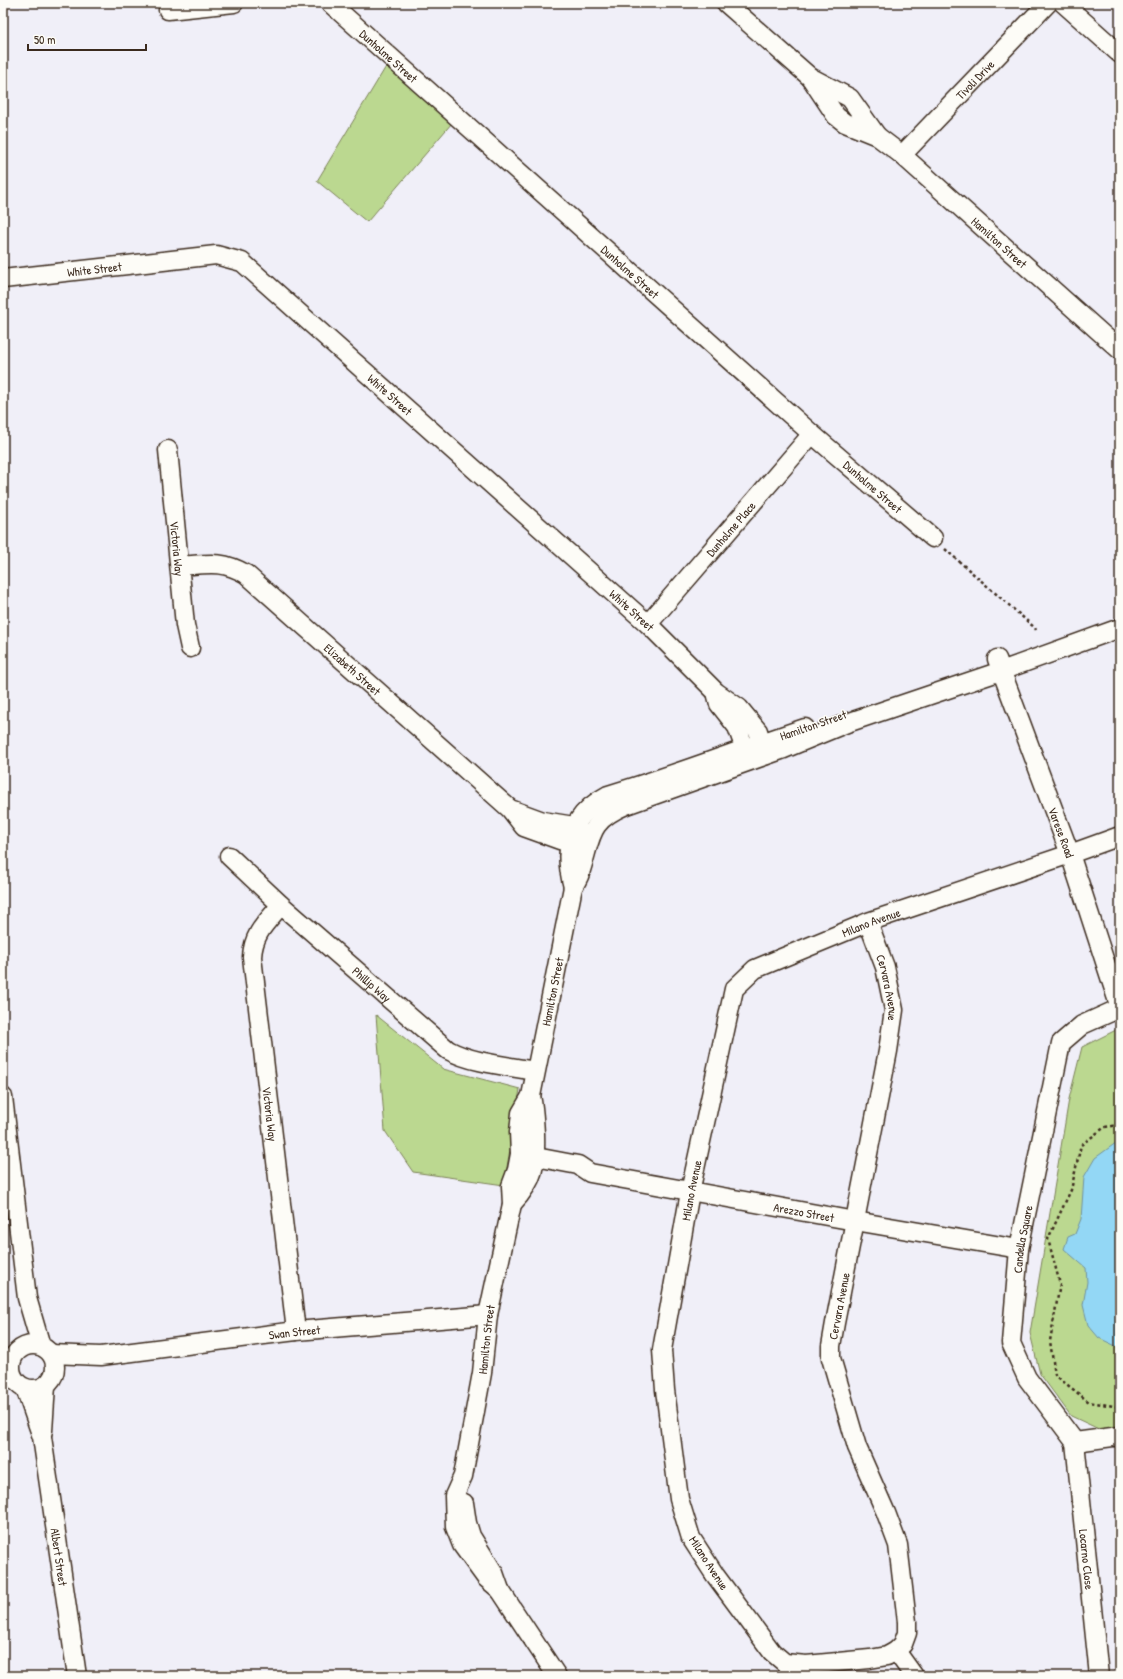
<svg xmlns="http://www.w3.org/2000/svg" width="1123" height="1679" font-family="'Patrick Hand',sans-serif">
<rect width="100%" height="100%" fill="#f0eff8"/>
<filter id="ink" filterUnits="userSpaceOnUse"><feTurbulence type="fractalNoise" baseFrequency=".025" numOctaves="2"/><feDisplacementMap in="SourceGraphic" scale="8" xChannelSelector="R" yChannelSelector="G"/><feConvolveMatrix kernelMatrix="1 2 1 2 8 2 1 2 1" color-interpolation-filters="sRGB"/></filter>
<g filter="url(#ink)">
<!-- green -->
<g fill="#bbd890" stroke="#7b8157">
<polygon points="387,65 452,123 367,222 317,181"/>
<polygon points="376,1015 443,1069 520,1089 504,1185 413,1172 385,1131"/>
<polygon points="1120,1028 1120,1429 1103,1431 1071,1416 1040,1374 1030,1333 1069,1099 1082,1047"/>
</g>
<!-- water -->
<polygon fill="#93d7f5" stroke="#70929f" points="1120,1140 1120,1348 1099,1338 1088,1325 1083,1305 1087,1282 1086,1268 1064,1249 1068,1237 1075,1234 1081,1219 1084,1177 1095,1158"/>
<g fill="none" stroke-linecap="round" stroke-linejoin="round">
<defs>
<g id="minor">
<path id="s1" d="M 330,3 L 812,434 L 933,538"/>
<polyline points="726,3 810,77 850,98 877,136"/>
<polyline points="1063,3 1120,54"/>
<polyline points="168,10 234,3"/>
<path id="s2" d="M 810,77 L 836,116 L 845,123 L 877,136 L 902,155 L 1120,350"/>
<path id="s3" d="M 902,155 L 1048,3"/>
<path id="s4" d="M 3,279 L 216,255 L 242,262 L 648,624 L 716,692 L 739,708 L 758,731 L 766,755"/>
<path id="s5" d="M 168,450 L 185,625 L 190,648"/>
<path id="s6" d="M 181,566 C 208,564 222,560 246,574 L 510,809 L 524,827 L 560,840 L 582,846"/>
<path id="s7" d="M 648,624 L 812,434"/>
<path id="s8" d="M 997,659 L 1070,854 L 1120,1008"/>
<polyline points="717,696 719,704 737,727 749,760"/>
<polyline points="513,810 543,821 574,826 582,833"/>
<path id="s9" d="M 229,856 L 281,905 L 448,1050 C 472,1063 508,1066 535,1071"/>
<path d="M 573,887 C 562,847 570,815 608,795 C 675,775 739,750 805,728"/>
<path id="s10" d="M 281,905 C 267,922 253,933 252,957 L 296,1331"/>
<path id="s11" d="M 868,922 L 885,967 L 894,1010 L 888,1051 L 835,1323 L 831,1346 L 831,1358 L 857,1447 L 886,1513 L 898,1545 L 907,1622 L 907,1633 L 903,1644 L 896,1651 L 887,1656 L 870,1659 L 806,1665 L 785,1663 L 772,1652 L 715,1575 L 691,1538 L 679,1499 L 665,1390 L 662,1350 L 690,1192 L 734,989 L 755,969 L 859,926 L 868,922 L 1070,854 L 1120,836"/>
<polyline points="3,1097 27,1298 41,1346"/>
<path id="s12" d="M 520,1154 L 578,1165 L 590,1173 L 855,1221 L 1019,1249"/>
<path d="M 512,1204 C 535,1179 536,1166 535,1133 C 534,1120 534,1109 531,1096"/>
<circle cx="33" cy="1367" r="22"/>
<path id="s13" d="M 51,1354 L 101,1356 L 296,1331 L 488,1315"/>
<path id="s14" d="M 25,1388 L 42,1437 L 77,1676"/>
<polyline points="43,1431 46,1385"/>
<path id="s15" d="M 1075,1442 L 1027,1378 L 1011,1343 L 1019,1249 L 1061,1043 L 1082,1025 L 1120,1008"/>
<path id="s16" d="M 1075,1442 L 1099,1676"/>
<polyline points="1075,1442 1120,1436"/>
<polyline points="464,1503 467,1523 471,1536 494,1573 500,1590 557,1676"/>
<path id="s17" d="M 500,1590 L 486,1578 L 462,1545 L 455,1527 L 454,1496 L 463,1476 L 482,1373 L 488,1315 L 512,1204 L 511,1186 L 517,1170 L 520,1154 L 519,1132 L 521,1113 L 531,1096 L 573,887 C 576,882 580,876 581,870 C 592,836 588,821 626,805 L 784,749 L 847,723 L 1001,671 L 1120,628"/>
<polyline points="896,1651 914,1676"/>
</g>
</defs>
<!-- minor casing -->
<use href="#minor" stroke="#3b2a1e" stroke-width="21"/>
<!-- path -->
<g stroke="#3b2a1e" stroke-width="2.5" stroke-dasharray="3 3" stroke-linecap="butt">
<polyline points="945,549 1035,628 1036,630"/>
<polyline points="1120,1125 1105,1127 1081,1145 1071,1190 1048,1239 1060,1284 1050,1341 1055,1375 1089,1402 1120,1407"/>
</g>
<!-- minor -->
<use href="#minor" stroke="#fdfcf7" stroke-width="18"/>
</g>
</g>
<g text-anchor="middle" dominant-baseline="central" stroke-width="3" stroke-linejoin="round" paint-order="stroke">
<!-- street labels -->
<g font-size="12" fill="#3b2a1e" stroke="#fdfcf7">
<text stroke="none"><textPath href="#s1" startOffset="79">Dunholme Street</textPath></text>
<text stroke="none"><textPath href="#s3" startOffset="105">Tivoli Drive</textPath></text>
<text stroke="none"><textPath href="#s2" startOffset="255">Hamilton Street</textPath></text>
<text stroke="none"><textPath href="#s4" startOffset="92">White Street</textPath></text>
<text stroke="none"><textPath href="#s1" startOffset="403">Dunholme Street</textPath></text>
<text stroke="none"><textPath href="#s4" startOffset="440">White Street</textPath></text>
<text stroke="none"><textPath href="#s1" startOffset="727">Dunholme Street</textPath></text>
<text stroke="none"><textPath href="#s7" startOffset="126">Dunholme Place</textPath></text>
<text stroke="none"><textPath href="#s5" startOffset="99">Victoria Way</textPath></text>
<text stroke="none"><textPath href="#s4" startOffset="764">White Street</textPath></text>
<text stroke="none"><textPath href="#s6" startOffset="210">Elizabeth Street</textPath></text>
<text transform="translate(813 725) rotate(-19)">Hamilton Street</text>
<text stroke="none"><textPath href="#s8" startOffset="185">Varese Road</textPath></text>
<text stroke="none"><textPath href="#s11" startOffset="1738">Milano Avenue</textPath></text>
<text stroke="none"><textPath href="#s9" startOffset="192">Phillip Way</textPath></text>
<text stroke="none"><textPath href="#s11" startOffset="69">Cervara Avenue</textPath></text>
<text stroke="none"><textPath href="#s17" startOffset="627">Hamilton Street</textPath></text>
<text stroke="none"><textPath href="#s10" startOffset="219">Victoria Way</textPath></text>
<text stroke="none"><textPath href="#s11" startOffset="1378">Milano Avenue</textPath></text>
<text stroke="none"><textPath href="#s12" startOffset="291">Arezzo Street</textPath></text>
<text stroke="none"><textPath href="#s15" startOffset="223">Candella Square</textPath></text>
<text transform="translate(839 1306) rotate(-79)">Cervara Avenue</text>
<text stroke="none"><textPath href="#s13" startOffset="245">Swan Street</textPath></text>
<text stroke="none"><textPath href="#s17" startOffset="270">Hamilton Street</textPath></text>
<text stroke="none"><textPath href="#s14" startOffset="173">Albert Street</textPath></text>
<text stroke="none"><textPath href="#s16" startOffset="118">Locarno Close</textPath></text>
<text transform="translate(709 1563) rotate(57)">Milano Avenue</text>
</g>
</g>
<!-- margin -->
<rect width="1123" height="1679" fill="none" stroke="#fdfcf7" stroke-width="16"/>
<rect x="8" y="8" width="1107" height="1663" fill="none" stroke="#3b2a1e" stroke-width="1.5" filter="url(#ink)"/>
<!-- scale -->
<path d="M28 44v6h118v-6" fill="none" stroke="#3b2a1e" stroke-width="2"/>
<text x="34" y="44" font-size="12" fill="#3b2a1e" stroke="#fdfcf7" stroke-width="3" paint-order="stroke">50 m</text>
</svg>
